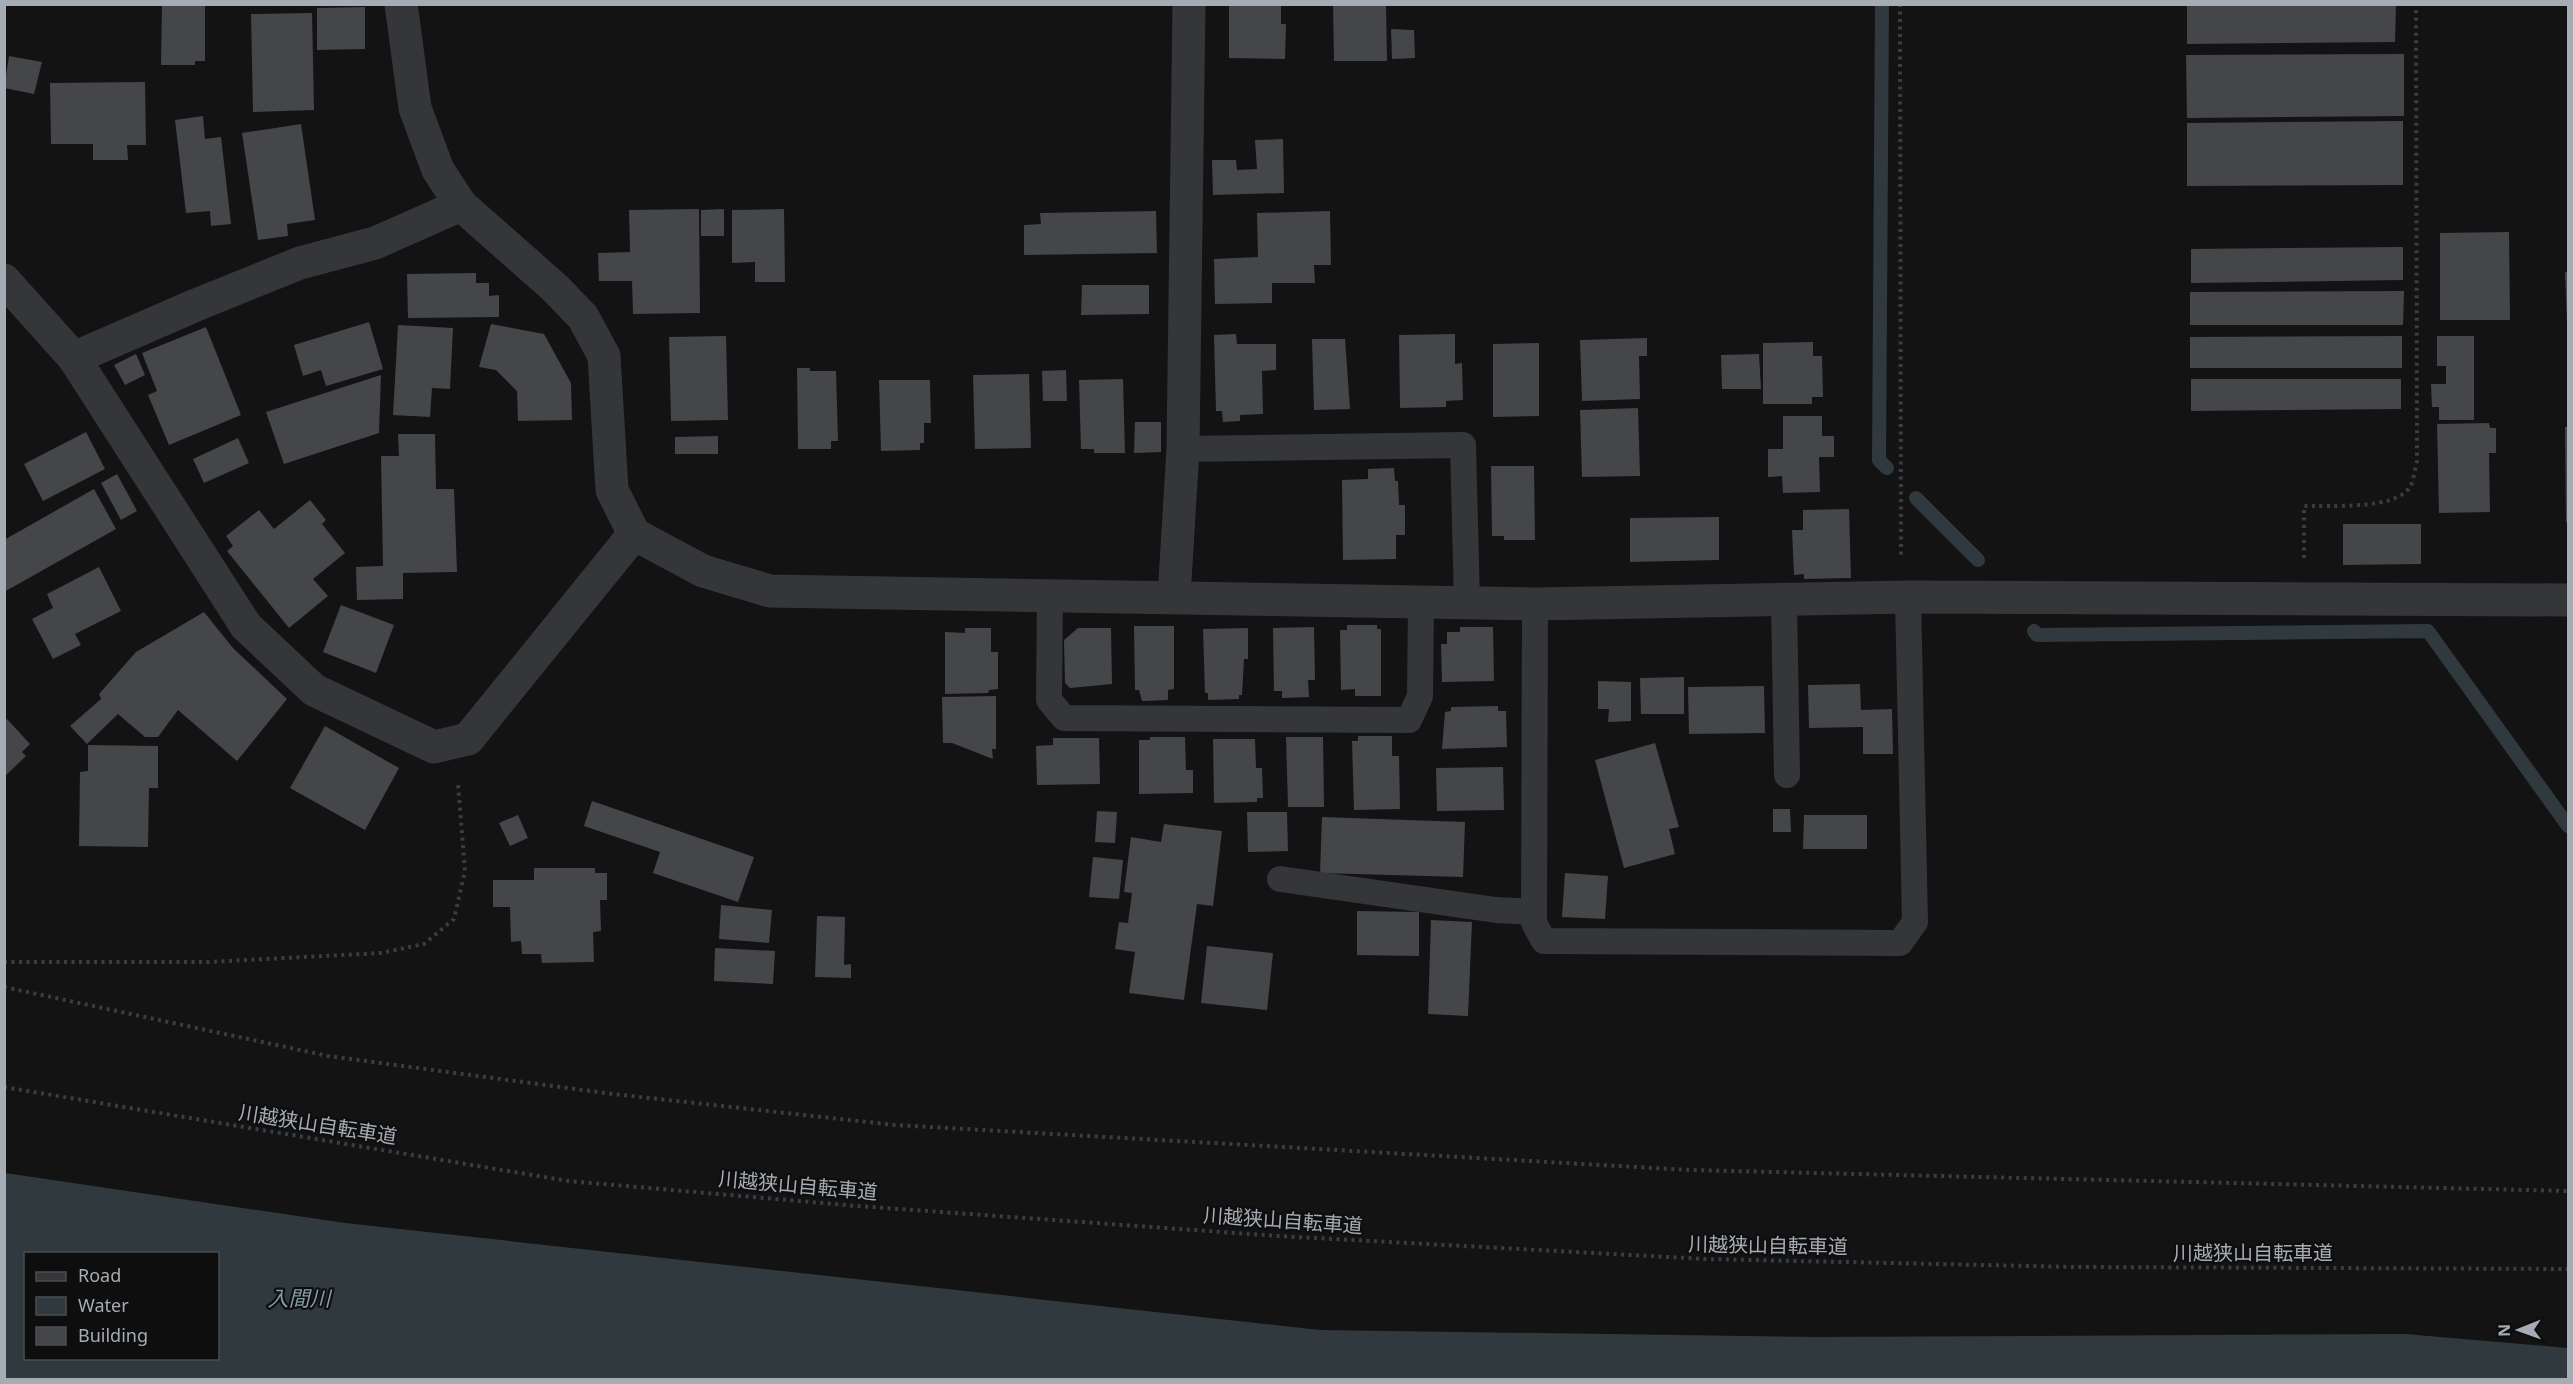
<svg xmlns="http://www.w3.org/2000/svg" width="2573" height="1384" font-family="'Noto Sans','Noto Sans JP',sans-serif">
<rect width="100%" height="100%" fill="#131314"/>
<!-- water -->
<path fill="#30393d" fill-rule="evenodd" d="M 5,1173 L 345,1223 L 1320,1330 L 1817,1337 L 2405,1334 L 2568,1348 L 2568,1379 L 5,1379 ZM 26,1254 L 218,1254 L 218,1358 L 26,1358 Z"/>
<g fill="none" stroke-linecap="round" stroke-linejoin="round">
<!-- stream -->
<g stroke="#30393d" stroke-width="14">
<polyline points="1882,4 1879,460 1887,468"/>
<polyline points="1916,498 1978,560"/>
<polyline points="2034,631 2037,635 2428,631 2568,826"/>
</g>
</g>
<!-- building -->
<g fill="#454649">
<polygon points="162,4 205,4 205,61 195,61 195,65 161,65"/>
<polygon points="1229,4 1281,4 1281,24 1286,24 1285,59 1229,58"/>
<polygon points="1333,4 1386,4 1387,61 1334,61"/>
<polygon points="2187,4 2396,4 2395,42 2187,44"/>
<polygon points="365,7 365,49 317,50 317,8"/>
<polygon points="312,13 314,110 253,112 251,14"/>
<polygon points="1391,29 1414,30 1415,58 1392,59"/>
<polygon points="2404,54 2404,116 2187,118 2186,55"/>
<polygon points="9,56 42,62 34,94 4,88"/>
<polygon points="145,82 146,145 127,145 128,160 93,160 93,144 51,144 50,83"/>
<polygon points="203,116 205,139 221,137 231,224 211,226 210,211 186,213 175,120"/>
<polygon points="2403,121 2403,185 2187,186 2187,123"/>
<polygon points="301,124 315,220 287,224 288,236 258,240 242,133"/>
<polygon points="1283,139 1284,193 1213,195 1212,160 1236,160 1237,170 1257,169 1255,140"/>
<polygon points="699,209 700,313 633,314 632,281 599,281 598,253 630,252 629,210"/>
<polygon points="724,209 724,236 701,236 701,210"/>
<polygon points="784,209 785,282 755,282 755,262 732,263 732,210"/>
<polygon points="1156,211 1157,253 1024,255 1024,225 1041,224 1040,213"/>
<polygon points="1330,211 1331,265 1314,265 1315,283 1272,283 1272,303 1215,304 1214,259 1258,257 1257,213"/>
<polygon points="2509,232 2510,320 2440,320 2440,233"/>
<polygon points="2403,247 2403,280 2191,283 2191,249"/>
<polygon points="2565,272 2568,272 2568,322 2567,322"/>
<polygon points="476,273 476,283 489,283 489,296 499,295 499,317 408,318 407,274"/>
<polygon points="1082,285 1149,285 1149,314 1081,315"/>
<polygon points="2404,291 2403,325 2190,325 2190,292"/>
<polygon points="369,322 383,369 326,386 321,370 303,376 294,345"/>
<polygon points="491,324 544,334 571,383 572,420 518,421 517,391 496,370 479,367"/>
<polygon points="398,325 453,328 450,389 432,388 430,417 393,415"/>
<polygon points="206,327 241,415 169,445 148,395 157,391 142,353"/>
<polygon points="1236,334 1237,344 1276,344 1276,370 1262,371 1263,414 1240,415 1240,421 1223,422 1222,411 1216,411 1214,335"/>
<polygon points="1455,334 1455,364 1462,363 1463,400 1446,401 1446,407 1400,408 1399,335"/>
<polygon points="726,336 728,420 671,421 669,337"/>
<polygon points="2402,336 2402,368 2190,368 2190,337"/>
<polygon points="2437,336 2474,336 2474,420 2439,420 2439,407 2432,407 2431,384 2446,384 2446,366 2437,366"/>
<polygon points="1647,338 1647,356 1639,356 1640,399 1582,401 1580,340"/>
<polygon points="1312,339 1345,339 1350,409 1314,410"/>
<polygon points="1813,342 1813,356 1822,356 1823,397 1812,397 1812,404 1763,404 1763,343"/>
<polygon points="1539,343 1539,416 1493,417 1493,344"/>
<polygon points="136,354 145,375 125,385 114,365"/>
<polygon points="1759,354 1761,389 1722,389 1721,355"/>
<polygon points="797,368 810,368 810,371 836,371 838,441 831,441 831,449 798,449"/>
<polygon points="1066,370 1067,401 1043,401 1042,371"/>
<polygon points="1029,374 1031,448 975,449 973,375"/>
<polygon points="381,375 379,433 284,464 266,412"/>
<polygon points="1123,379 1125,453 1094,453 1094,449 1081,449 1079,380"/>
<polygon points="2191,379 2401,379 2401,409 2191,411"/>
<polygon points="879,380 930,380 931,423 924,423 924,443 920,443 920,450 881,451"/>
<polygon points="1638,408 1640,476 1582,477 1580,410"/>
<polygon points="1783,416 1822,416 1822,436 1834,436 1834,457 1819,457 1820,492 1783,493 1782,476 1768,477 1768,449 1783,449"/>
<polygon points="1135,422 1161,422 1161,452 1134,453"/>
<polygon points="2489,423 2490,428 2496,428 2496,453 2489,453 2490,512 2439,513 2437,424"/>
<polygon points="2565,427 2568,427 2568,522 2566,522"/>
<polygon points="86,432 105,469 43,501 24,464"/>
<polygon points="398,434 435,434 436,489 454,489 457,572 403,573 403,599 357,600 356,567 383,566 381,456 399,456"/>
<polygon points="718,436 718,454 675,454 675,437"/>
<polygon points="238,438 249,463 204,483 193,459"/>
<polygon points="1491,466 1534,466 1535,540 1504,540 1504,536 1492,536"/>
<polygon points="1394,468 1395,481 1398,481 1399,505 1405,505 1405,535 1396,535 1396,559 1343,560 1342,480 1368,479 1368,469"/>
<polygon points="117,474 137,511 121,520 101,483"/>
<polygon points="94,489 116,529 4,592 4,540"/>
<polygon points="310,500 326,520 322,524 345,553 313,579 328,596 289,628 227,551 233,546 226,536 259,510 274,529"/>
<polygon points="1849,509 1851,578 1804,579 1804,574 1794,575 1792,530 1803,530 1803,510"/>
<polygon points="1719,517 1719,560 1630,562 1630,518"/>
<polygon points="2343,524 2421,524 2421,564 2343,565"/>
<polygon points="99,567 121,611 75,634 81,645 53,659 32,619 53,608 47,594"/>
<polygon points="341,605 394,625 376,673 323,652"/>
<polygon points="204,612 233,648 287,699 237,761 178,710 158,737 145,737 118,714 87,744 70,726 101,699 99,694 136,652"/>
<polygon points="1347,625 1377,625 1377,629 1381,629 1381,696 1355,696 1355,689 1341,690 1340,630 1347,630"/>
<polygon points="1134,626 1174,626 1174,689 1168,690 1168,700 1142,701 1139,690 1135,690"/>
<polygon points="1314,627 1315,680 1308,680 1309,697 1282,698 1282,691 1274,691 1273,628"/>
<polygon points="1460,627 1493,627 1494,681 1442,682 1441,644 1447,644 1447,632 1460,632"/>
<polygon points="965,628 991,628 991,652 998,652 998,689 989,690 988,693 945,694 945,632 965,633"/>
<polygon points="1078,628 1111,628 1112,684 1070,688 1065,683 1064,640"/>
<polygon points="1248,628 1248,659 1244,659 1242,695 1239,695 1239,699 1208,700 1208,693 1205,693 1203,629"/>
<polygon points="1684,677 1684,714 1641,714 1640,678"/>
<polygon points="1598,681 1631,682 1631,721 1608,722 1609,709 1598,709"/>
<polygon points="1860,684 1861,710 1892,709 1893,754 1863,754 1863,727 1809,728 1808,685"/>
<polygon points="1764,686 1765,733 1689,734 1688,687"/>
<polygon points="996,696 996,749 992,749 993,759 952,743 943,743 942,697"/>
<polygon points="1498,706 1498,711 1506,711 1507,747 1442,749 1445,712 1451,711 1451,707"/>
<polygon points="7,719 30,744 22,752 26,756 4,777 4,722"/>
<polygon points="325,726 399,768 365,830 290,788"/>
<polygon points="1358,736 1392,736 1392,756 1399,756 1400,809 1354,810 1352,741 1358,741"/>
<polygon points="1150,737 1185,737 1186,770 1193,770 1193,793 1139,794 1139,740 1150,740"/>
<polygon points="1286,737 1323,737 1324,807 1288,807"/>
<polygon points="1053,738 1099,738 1100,784 1037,785 1036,746 1053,745"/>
<polygon points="1213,739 1255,739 1256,768 1262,768 1263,798 1257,798 1257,802 1214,803"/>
<polygon points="1655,743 1679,827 1669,829 1675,854 1624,868 1595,760"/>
<polygon points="88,745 158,746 158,788 149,788 148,847 79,846 80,772 88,771"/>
<polygon points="1503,767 1504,810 1437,811 1436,768"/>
<polygon points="592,801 754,857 738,902 653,873 660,852 584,826"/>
<polygon points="1773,809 1790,809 1791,832 1773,832"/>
<polygon points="1097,811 1117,812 1115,843 1095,842"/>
<polygon points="1247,812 1287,812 1288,851 1248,852"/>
<polygon points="518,815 528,838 510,846 499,823"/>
<polygon points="1804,815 1867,815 1867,849 1803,849"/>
<polygon points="1322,817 1465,822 1463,877 1320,873"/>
<polygon points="1164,824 1222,831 1213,906 1197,904 1184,1000 1129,993 1135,952 1115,949 1119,922 1128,923 1132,893 1124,892 1131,837 1161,842"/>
<polygon points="1093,857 1123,860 1119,899 1089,897"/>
<polygon points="534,868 595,868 595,873 607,873 607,900 600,900 601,931 593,932 594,962 542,963 541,954 522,954 521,941 511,942 510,907 493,907 493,880 534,880"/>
<polygon points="1565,873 1608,876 1605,919 1562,917"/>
<polygon points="721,905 772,910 769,943 719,939"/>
<polygon points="1357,911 1419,912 1419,956 1357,955"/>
<polygon points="817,916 845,917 844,965 851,964 851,978 815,977"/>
<polygon points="1431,920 1472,922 1468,1016 1428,1014"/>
<polygon points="1207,946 1273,953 1267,1010 1201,1003"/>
<polygon points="715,948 775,951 773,984 714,981"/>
</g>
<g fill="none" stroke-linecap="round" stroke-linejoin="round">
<!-- path -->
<g stroke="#3b3d40" stroke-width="4" stroke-dasharray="3 4.5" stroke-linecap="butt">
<polyline points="1900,4 1901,556"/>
<path d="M 2304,558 L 2304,506 C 2329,505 2399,511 2411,485 C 2414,478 2415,469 2417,461 L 2416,4"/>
<polyline points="4,962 208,962 381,953 424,944 454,919 465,871 458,784"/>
<polyline points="4,987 328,1056 613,1094 895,1125 1689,1170 2568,1191"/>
<polyline points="4,1087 568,1181 857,1206 1278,1236 1705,1259 2076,1267 2568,1269"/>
</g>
<!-- lane -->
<g stroke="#343639" stroke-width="26">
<polyline points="1183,449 1463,445 1467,603"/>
<polyline points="1050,595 1049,700 1064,718 1409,720 1420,696 1421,602"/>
<polyline points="1784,600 1787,775"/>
<polyline points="1535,604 1534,923 1544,941 1900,943 1915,922 1908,597"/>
<polyline points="1280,879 1496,910 1534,912"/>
</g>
<!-- street -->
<g stroke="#343639" stroke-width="33">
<polyline points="401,4 415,108 438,170 461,205 555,288 583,317 604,356 612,490 634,534 703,571 770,591 1535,604 1908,597 2568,600"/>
<polyline points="4,280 74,358 246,626 314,690 434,747 468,739 634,534"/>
<polyline points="74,358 196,305 300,263 375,243 461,205"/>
<polyline points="1174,597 1183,449 1189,4"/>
</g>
</g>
<g text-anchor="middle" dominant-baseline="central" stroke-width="4.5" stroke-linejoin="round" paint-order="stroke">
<!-- street labels -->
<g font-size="20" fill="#a6acb3" stroke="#0e0e0f">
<text transform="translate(318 1124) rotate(9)">川越狭山自転車道</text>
<text transform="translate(798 1185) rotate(5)">川越狭山自転車道</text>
<text transform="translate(1283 1220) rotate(4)">川越狭山自転車道</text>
<text transform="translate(1768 1245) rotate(1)">川越狭山自転車道</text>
<text x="2253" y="1252">川越狭山自転車道</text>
</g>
<!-- water labels -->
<g font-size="21" font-style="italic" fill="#819daa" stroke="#0e0e0f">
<text x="299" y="1298">入間川</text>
</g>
</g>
<!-- border -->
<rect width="2573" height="1384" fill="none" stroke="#a6acb3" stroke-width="12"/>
<!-- legend -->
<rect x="24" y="1252" width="195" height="108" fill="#0e0e0f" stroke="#4b4d51" stroke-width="1.5"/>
<rect x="36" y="1272" width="30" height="9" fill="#343639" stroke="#4b4d51" stroke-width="1.5"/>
<text x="78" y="1282" font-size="18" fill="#a6acb3">Road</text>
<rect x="36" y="1297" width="30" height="18" fill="#30393d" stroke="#4b4d51" stroke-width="1.5"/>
<text x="78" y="1312" font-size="18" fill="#a6acb3">Water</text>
<rect x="36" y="1327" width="30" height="18" fill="#454649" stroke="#4b4d51" stroke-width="1.5"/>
<text x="78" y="1342" font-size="18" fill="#a6acb3">Building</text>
<!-- north arrow -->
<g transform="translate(2519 1330) rotate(269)" stroke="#0e0e0f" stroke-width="4.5" paint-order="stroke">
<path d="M0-4.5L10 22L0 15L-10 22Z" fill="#a6acb3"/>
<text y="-9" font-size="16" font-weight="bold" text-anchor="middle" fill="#a6acb3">N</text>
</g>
</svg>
